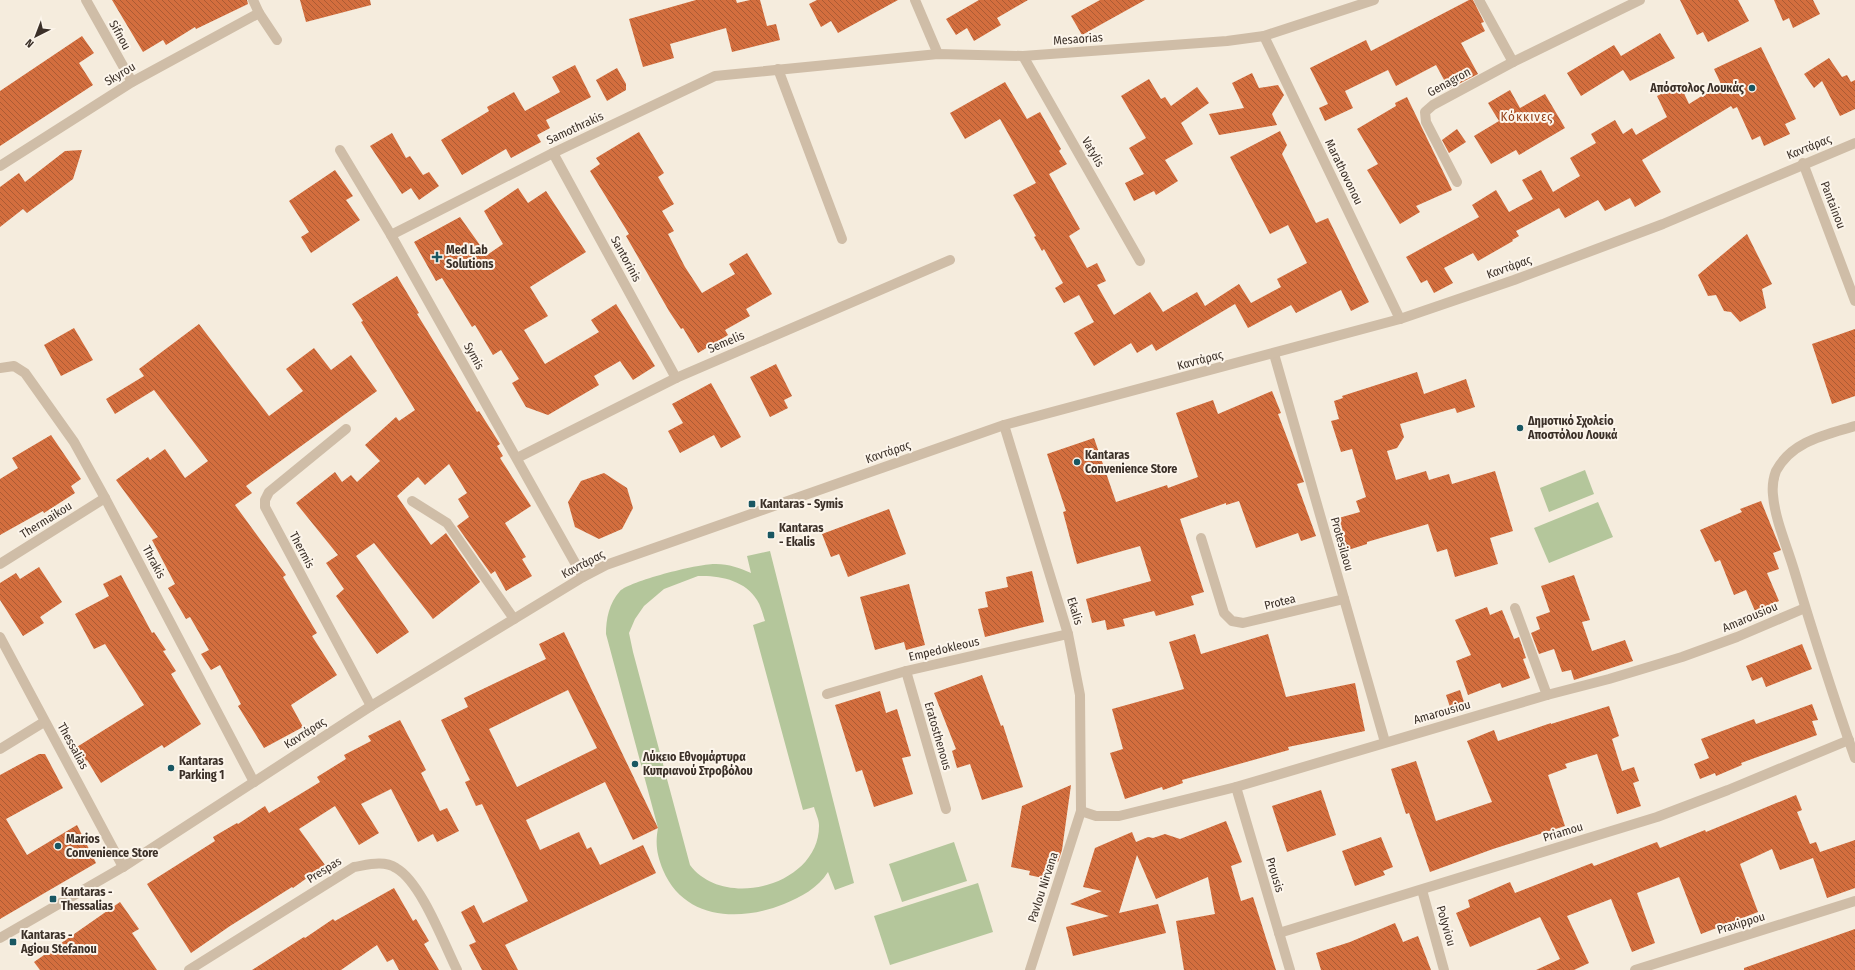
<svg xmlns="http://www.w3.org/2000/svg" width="1855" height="970" font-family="'Fira Sans Condensed',sans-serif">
<defs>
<pattern id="building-back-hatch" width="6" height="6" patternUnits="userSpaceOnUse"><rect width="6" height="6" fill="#d36e3e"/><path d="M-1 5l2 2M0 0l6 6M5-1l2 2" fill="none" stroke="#ac5b34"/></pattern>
</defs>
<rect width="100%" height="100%" fill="#f5ecdd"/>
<!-- garden -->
<g fill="#b4c69b" fill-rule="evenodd">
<polygon points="1585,470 1594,494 1549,512 1540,488"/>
<polygon points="1598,502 1613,537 1549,563 1534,528"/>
<path d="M 770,551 L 854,883 L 835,890 L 828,872 C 818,888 801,897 784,904 C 740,922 684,920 663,870 C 657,855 655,844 658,828 L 606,634 C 606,619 609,603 620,591 C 630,581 700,563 716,564 C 729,564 740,568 751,573 L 747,556 ZM 698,576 C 719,575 745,580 757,600 C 761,606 763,615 765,621 L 753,625 L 803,810 L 814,807 C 815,812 819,819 819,825 C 820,885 724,911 690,865 L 633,652 L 629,633 L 635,619 L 644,606 L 664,589 Z"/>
<polygon points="954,842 967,881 902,902 889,864"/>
<polygon points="978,883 993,932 890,965 874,916"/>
</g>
<!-- building -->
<g fill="url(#building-back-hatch)" fill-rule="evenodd">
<polygon points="112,0 247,0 248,4 196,29 195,27 166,45 163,40 143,52"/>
<polygon points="300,0 370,0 371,5 306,22"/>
<polygon points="696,0 736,0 737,3 750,0 760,0 767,26 776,24 780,40 732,52 726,28 670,44 674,58 643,67 629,19"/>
<polygon points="817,0 898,0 838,33 831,21 821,27 809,4"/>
<polygon points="979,0 1028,0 997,18 1001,25 974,41 967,28 956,35 946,19"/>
<polygon points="1100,0 1145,0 1082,35 1071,16"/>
<polygon points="1469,0 1473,0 1484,22 1481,23 1485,31 1461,43 1478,74 1449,89 1436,65 1396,86 1388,70 1345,91 1353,108 1325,121 1319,108 1328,104 1310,68 1366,40 1371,51"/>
<polygon points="1680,0 1738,0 1749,21 1708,42 1703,32 1697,35"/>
<polygon points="1774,0 1813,0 1820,14 1793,28 1789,18 1783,21"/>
<polygon points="1660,33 1675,58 1630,81 1623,70 1581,96 1567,73 1614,45 1621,56"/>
<polygon points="82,36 94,53 79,63 93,85 0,146 0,91"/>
<polygon points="1761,47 1796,119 1785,124 1790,134 1764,146 1760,136 1752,140 1737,107 1733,109 1731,106 1642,160 1661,192 1635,207 1630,198 1605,211 1598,200 1565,218 1559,208 1516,231 1519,236 1512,240 1513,241 1478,261 1473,253 1444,268 1453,283 1434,293 1427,280 1421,283 1406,257 1479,217 1472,205 1496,190 1509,212 1533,199 1522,180 1541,170 1553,192 1580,176 1570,158 1596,143 1591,134 1615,120 1623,134 1632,128 1636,135 1667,117 1657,96 1680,85 1689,104 1721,84 1714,69"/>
<polygon points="1829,58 1842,77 1847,75 1851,82 1855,80 1855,109 1840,116 1822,81 1814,88 1804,74"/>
<polygon points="575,65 591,97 546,120 550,128 537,135 541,142 511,158 506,149 462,175 441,140 489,111 487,107 514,92 525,111 560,92 552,77"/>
<polygon points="617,68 626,84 626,90 607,101 596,80"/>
<polygon points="1252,73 1259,88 1278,85 1284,95 1272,114 1277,125 1219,135 1209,114 1244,108 1232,83"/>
<polygon points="1149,79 1161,99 1165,97 1171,106 1197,87 1209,103 1181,123 1193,144 1165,160 1178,181 1156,195 1154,191 1134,201 1125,183 1144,174 1129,148 1146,138 1121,96"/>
<polygon points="1005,82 1027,119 1040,112 1061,149 1059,151 1067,164 1049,174 1080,229 1069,236 1087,268 1097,263 1106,281 1097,285 1114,315 1150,292 1163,312 1197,292 1205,306 1239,284 1251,303 1281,287 1277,279 1307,263 1288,225 1270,234 1230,157 1280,131 1287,145 1282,154 1316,223 1328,218 1369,302 1351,311 1341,290 1296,313 1291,305 1248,328 1235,304 1156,351 1152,344 1137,353 1131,343 1094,366 1074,333 1094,322 1079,295 1064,303 1055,288 1063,283 1044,249 1042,251 1034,237 1036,236 1013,195 1036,183 1000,119 965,139 950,113"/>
<polygon points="1510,90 1520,108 1545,94 1565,128 1519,155 1516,150 1491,164 1474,136 1499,121 1488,103"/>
<polygon points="1407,97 1452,190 1416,206 1420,212 1400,224 1367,170 1378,164 1357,129 1396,106 1395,103"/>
<polygon points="1457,129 1466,142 1449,153 1442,140"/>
<polygon points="639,132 664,173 658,177 674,204 662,211 674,231 668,234 685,267 702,293 735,274 729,264 747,253 772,294 746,309 750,316 725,330 728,335 698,353 683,328 681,329 669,311 626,236 629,234 590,171 600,164 596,158"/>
<polygon points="392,133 406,158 410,156 423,175 429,172 439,186 419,200 411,188 402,194 370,146"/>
<polygon points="82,150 73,179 27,213 23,209 0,227 0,187 19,173 25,182 65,151"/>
<polygon points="335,170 353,196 346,200 360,220 311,253 301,237 309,232 289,201"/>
<polygon points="518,188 528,203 546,191 586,252 530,287 548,316 524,330 545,364 599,332 591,320 616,304 655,366 633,380 620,361 594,376 599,385 548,415 526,407 512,383 519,379 501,350 493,355 475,325 472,327 442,278 436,281 414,242 460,217 487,255 503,244 484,211"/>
<polygon points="1747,234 1772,284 1762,289 1766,308 1740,322 1731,312 1724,311 1716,295 1708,296 1698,275"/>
<polygon points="397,276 419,313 417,314 477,412 479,411 500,444 497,446 503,456 500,458 531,506 505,523 526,557 522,559 532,576 506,591 495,571 491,574 457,526 469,517 458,499 467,493 449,464 425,485 418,477 397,496 431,545 446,533 480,582 433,619 374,543 356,556 409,632 377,654 336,596 344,589 326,563 338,555 296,503 335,472 342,482 351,475 357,482 380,461 365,445 396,417 399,421 415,410 361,322 363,321 352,304"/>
<polygon points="199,324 269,416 303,391 286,369 314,348 331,370 351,355 377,391 246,486 252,493 235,505 286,575 283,577 317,633 312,636 337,675 291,705 303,727 264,748 238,706 241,704 220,665 211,670 201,654 209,650 190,617 186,619 168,588 175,584 152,540 158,537 116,480 148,457 150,460 165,449 185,478 208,461 154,390 115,414 106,399 144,376 139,369"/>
<polygon points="74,328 93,360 61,376 44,345"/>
<polygon points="1855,329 1855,396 1832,404 1812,344"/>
<polygon points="776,364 792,396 784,400 788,408 770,417 750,377"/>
<polygon points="1417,372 1424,394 1466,379 1475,407 1457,413 1455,408 1400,424 1404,437 1397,448 1387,451 1396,480 1426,471 1429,480 1449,474 1452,484 1495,471 1513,531 1490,538 1498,564 1455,577 1447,549 1437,552 1428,524 1367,542 1367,544 1345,551 1335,519 1360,512 1356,501 1366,497 1352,449 1341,452 1331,421 1339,419 1334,401 1343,398 1342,396"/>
<polygon points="711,383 741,437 721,448 714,435 680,453 668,431 683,423 672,404"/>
<polygon points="1272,391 1281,413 1278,414 1304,482 1297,484 1316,536 1301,541 1298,533 1256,548 1239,501 1226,505 1226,503 1180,519 1204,592 1191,596 1194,605 1156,616 1154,611 1123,619 1125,626 1107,630 1105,620 1092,623 1086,599 1151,581 1140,546 1077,564 1063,512 1066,511 1047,454 1094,438 1116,502 1167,485 1168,488 1198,477 1176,413 1213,400 1218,414"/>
<polygon points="51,435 81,479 71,486 75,493 44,513 43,511 0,535 0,479 18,468 12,458"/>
<polygon points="604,473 627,488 633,508 622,529 599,539 575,527 568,502 581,481"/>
<polygon points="1761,501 1781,550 1773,553 1779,569 1767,573 1779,601 1755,611 1746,590 1734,595 1720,560 1715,562 1700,530 1742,512 1740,509"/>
<polygon points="889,509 906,554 848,577 839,554 831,557 822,534"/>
<polygon points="39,567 62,602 40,617 44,623 23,636 0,600 0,583 16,573 20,579"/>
<polygon points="1032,571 1044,622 985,637 978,609 988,607 985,592 1008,587 1006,577"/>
<polygon points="121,575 152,633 154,632 166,650 163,651 176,671 171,674 201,724 164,748 162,745 101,783 87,760 81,764 72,750 144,705 105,644 94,649 75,614 109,596 103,584"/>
<polygon points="1574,575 1590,620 1582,622 1592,651 1625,640 1633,661 1574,680 1571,670 1562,672 1554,649 1539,654 1531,633 1540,629 1536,617 1550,612 1541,586"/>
<polygon points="909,584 925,645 906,650 904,642 875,650 860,597"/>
<polygon points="1487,607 1490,615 1502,610 1514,639 1519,637 1526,658 1523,659 1530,678 1502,688 1500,683 1468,695 1456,661 1471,655 1455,620"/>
<path d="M 564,632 L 658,828 L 633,840 L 605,782 L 526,820 L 540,850 L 579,832 L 587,849 L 591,847 L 600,865 L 643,845 L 656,873 L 505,945 L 518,970 L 482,970 L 469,945 L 476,942 L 461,912 L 474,905 L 483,923 L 528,901 L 482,804 L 476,806 L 465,782 L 470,780 L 441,720 L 468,707 L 464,698 L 546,659 L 539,644 ZM 568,690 L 597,748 L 517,787 L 489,729 Z"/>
<polygon points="1195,634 1201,654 1268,634 1286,697 1355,683 1365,731 1288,747 1289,750 1182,780 1183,783 1163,790 1162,787 1125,799 1110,753 1123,749 1112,709 1184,689 1169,642"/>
<polygon points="1802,644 1812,669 1766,687 1762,677 1752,681 1746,666"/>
<polygon points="982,675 1001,726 1003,725 1023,787 982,800 970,764 957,768 952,751 956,749 934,693"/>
<polygon points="1460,690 1465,705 1451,710 1446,695"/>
<polygon points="880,691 886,713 897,709 911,756 902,758 913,794 874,807 862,770 856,772 835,705"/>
<polygon points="1812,704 1818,720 1812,721 1817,735 1741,763 1742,765 1716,776 1715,773 1700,779 1694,764 1709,758 1701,739 1754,719 1756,724"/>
<polygon points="1609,706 1619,736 1612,739 1622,771 1634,767 1639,781 1633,783 1641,806 1617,814 1597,754 1565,764 1567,768 1548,775 1565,826 1493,849 1430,872 1409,813 1406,814 1391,769 1416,761 1436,821 1492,802 1467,741 1494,730 1498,741 1551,723 1551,724"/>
<polygon points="400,720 426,770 421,773 440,811 447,808 459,831 437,842 433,834 418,842 391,789 361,804 379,833 359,845 335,806 299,829 325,865 293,888 292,887 230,926 191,953 147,884 215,841 213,837 237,823 238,824 265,806 269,813 320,782 317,777 346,759 344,755 371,741 368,736"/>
<polygon points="39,754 45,754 63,788 6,819 27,855 77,825 96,863 0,919 0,775"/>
<polygon points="1071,785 1062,850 1058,862 1051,861 1047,879 1029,875 1030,871 1011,867 1022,806"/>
<polygon points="1321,790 1336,835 1287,852 1272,806"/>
<polygon points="1796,795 1802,810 1797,812 1810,844 1816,842 1820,852 1855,840 1855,888 1827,898 1813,858 1780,870 1772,849 1740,864 1758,912 1701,934 1679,877 1637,893 1655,943 1632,952 1611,899 1567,916 1589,963 1574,970 1536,970 1560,959 1540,917 1470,947 1456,913 1470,907 1468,900 1510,882 1515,893 1592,863 1594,866 1657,842 1660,848 1705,830 1706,832"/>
<polygon points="1226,821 1242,862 1231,866 1241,901 1253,897 1276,970 1184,970 1176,921 1215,914 1208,877 1156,899 1137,855 1119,913 1158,904 1166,933 1073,956 1066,927 1109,916 1070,904 1102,891 1083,887 1095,848 1132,832 1136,842 1148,837 1153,838 1165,834 1180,839"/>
<polygon points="1381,837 1393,867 1383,871 1385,875 1355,886 1342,851"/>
<polygon points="394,888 413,921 416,919 429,941 424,944 439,970 399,970 393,959 387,962 377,945 341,970 252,970 304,937 305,938 333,919 335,921"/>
<polygon points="120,902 139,929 132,933 157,970 40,970 34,962"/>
<polygon points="1395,923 1403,942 1418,936 1431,970 1321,970 1316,953 1350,942"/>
<polygon points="1855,929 1855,970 1744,970 1744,968"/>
</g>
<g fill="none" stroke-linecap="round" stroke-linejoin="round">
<!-- minor -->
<g stroke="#cfbda7" stroke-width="10">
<polyline points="86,0 132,82"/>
<polyline points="253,0 259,13 277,40"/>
<polyline points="915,0 938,54"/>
<polyline points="1479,0 1513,62"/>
<polyline points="1264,36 1400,319"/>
<polyline points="1023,56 1140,261"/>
<polyline points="778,69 842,239"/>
<polyline points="340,150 391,235 583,577"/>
<polyline points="553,153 676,378"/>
<polyline points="1803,163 1855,301"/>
<polyline points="0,166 132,82 259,13"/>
<polyline points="1457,182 1426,122 1425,112 1433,105 1513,62 1640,0"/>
<polyline points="391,235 553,153 715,76 938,54 1023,56 1227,41 1264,36 1374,0"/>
<polyline points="1274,354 1385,742"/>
<polyline points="0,368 14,366 25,373 74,442 105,498 254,782"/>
<polyline points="1004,425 1068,634 1080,695 1081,811 1030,970"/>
<path d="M 1855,426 C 1825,435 1792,441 1776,471 C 1773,479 1772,486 1773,495 C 1775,520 1787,546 1794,570 C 1813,633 1833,696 1855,758"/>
<polyline points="346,429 269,492 265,500 265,507 371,706"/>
<polyline points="517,458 676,378 950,260"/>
<polyline points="412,501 447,523 514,619"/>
<polyline points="1201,538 1224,613 1232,621 1243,623 1344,599"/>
<polyline points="0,564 105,498"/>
<polyline points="1515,608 1547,695"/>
<polyline points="0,637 123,867"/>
<polyline points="906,671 946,809"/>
<polyline points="827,694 906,671 1068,634"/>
<polyline points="0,749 44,722"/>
<polyline points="1236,787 1290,970"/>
<polyline points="1081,811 1096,816 1119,816 1236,787 1547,695 1609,679 1682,657 1737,637 1805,608"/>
<polyline points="1422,890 1444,970"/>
<polyline points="1279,933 1657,817 1728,790 1849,740"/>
<polyline points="0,938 123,867 371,706 583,577 606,565 1004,425 1400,319 1514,280 1663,224 1855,143"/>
<path d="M 189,970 L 354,867 C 367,865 384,860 396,868 C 421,882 444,944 457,970"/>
<polyline points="1635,970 1855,901"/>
</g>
</g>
<!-- markers -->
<g fill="#195762" stroke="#fcf5eb" stroke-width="1.5">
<circle cx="1752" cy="88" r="4"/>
<path d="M435 251h4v4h4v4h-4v4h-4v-4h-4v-4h4z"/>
<circle cx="1520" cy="428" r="4"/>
<circle cx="1077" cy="462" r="4"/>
<rect x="748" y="500" width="8" height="8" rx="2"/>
<rect x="767" y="531" width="8" height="8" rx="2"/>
<circle cx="635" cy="764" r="4"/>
<circle cx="171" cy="768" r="4"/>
<circle cx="58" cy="846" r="4"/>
<rect x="49" y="895" width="8" height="8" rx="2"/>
<rect x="9" y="938" width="8" height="8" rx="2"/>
</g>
<g text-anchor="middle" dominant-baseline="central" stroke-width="4" stroke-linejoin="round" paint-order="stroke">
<!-- street labels -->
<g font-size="12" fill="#3b3028" stroke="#fcf5eb">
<text transform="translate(120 35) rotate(61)">Sifnou</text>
<text transform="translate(1078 39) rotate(-4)">Mesaorias</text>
<text transform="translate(120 74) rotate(-31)">Skyrou</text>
<text transform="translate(1449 82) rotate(-29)">Genagron</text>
<text transform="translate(575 128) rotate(-25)">Samothrakis</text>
<text transform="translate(1809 147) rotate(-22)">Καντάρας</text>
<text transform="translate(1093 152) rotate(60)">Vatylis</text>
<text transform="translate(1344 172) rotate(64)">Marathovonou</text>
<text transform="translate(1833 205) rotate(69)">Pantainou</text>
<text transform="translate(626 259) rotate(61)">Santorinis</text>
<text transform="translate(1509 267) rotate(-20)">Καντάρας</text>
<text transform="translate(726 342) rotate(-23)">Semelis</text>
<text transform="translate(474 356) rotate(61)">Symis</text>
<text transform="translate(1200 360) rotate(-15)">Καντάρας</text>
<text transform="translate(888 452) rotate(-19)">Καντάρας</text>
<text transform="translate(46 520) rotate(-32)">Thermaikou</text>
<text transform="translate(1342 544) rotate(74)">Protesilaou</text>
<text transform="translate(302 550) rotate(62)">Thermis</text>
<text transform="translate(154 562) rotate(62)">Thrakis</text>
<text transform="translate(583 564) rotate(-28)">Καντάρας</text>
<text transform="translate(1280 602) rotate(-14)">Protea</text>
<text transform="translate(1075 611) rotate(73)">Ekalis</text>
<text transform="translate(1750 617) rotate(-23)">Amarousiou</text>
<text transform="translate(944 649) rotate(-13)">Empedokleous</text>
<text transform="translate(1442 712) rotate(-16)">Amarousiou</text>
<text transform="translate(305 733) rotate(-33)">Καντάρας</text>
<text transform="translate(938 736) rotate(74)">Eratosthenous</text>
<text transform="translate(73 746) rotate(61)">Thessalias</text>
<text transform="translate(1563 832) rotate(-17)">Priamou</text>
<text transform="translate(324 870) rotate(-32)">Prespas</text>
<text transform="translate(1275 875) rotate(73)">Prousis</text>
<text transform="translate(1043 887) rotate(-72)">Pavlou Nirvana</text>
<text transform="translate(1741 923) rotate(-17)">Praxippou</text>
<text transform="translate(1446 926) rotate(74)">Polyviou</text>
</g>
<!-- poi labels -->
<g font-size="12" font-weight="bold" fill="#3b3028" stroke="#fcf5eb" text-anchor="start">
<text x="1744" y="88" text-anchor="end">Απόστολος Λουκάς</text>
<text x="446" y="250">Med Lab<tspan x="446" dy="14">Solutions</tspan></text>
<text x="1528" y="421">Δημοτικό Σχολείο<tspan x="1528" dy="14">Αποστόλου Λουκά</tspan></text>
<text x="1085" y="455">Kantaras<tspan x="1085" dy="14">Convenience Store</tspan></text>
<text x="760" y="504">Kantaras - Symis</text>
<text x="779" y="528">Kantaras<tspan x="779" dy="14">- Ekalis</tspan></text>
<text x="643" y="757">Λύκειο Εθνομάρτυρα<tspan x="643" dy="14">Κυπριανού Στροβόλου</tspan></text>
<text x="179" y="761">Kantaras<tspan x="179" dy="14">Parking 1</tspan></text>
<text x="66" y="839">Marios<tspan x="66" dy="14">Convenience Store</tspan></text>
<text x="61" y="892">Kantaras -<tspan x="61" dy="14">Thessalias</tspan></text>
<text x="21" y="935">Kantaras -<tspan x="21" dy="14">Agiou Stefanou</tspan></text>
</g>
<!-- neighbourhood labels -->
<g font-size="13" letter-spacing="1" fill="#933f18" stroke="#fcf5eb">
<text x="1527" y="116">Κόκκινες</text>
</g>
</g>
<!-- north arrow -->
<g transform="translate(36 36) rotate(222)" stroke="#fcf5eb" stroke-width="3" paint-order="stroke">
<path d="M0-3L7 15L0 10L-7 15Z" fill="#3b3028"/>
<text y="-6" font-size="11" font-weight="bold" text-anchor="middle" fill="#3b3028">N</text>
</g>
</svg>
